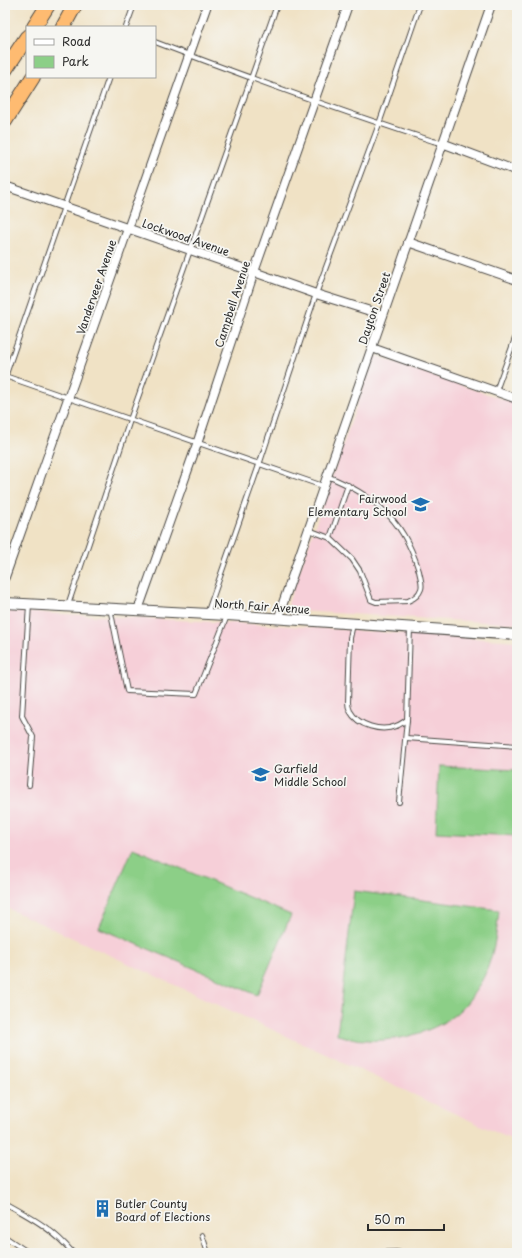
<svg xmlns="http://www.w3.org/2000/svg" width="522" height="1258" font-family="'Playpen Sans',sans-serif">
<rect width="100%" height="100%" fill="#f6f6f2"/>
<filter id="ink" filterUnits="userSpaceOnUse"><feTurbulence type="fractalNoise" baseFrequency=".025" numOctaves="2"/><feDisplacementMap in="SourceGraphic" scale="8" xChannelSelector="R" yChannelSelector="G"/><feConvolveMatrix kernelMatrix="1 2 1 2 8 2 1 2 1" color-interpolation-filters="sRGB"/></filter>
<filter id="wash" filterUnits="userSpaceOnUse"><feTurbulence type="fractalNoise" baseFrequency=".012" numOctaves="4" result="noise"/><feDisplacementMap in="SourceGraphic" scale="16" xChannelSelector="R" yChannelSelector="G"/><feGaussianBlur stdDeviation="0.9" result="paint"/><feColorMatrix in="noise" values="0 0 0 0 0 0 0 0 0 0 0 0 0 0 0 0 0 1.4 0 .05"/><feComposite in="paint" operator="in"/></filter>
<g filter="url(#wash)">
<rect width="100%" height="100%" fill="#f0e2c5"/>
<!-- built -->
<g fill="#f6cfd8">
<polygon points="376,356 517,404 517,624 300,611 292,608 288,604 373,358"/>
<polygon points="5,611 289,626 517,641 517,1142 5,907"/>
</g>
<!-- green -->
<g fill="#8ccf87" stroke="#5c7d59">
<polygon points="439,766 517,770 517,836 436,832"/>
<polygon points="133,848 291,915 257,995 99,928"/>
<path d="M 354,891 L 499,910 C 497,932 494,952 486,972 C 480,986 466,1007 453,1016 C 431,1033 395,1042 367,1040 C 356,1040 347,1037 337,1035 Z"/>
</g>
</g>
<g filter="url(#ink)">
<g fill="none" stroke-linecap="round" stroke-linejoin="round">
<defs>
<g id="service">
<polyline points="126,27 134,5"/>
<path d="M 155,42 C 247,77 339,111 433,141 L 442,143"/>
<polyline points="5,376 323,486"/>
<polyline points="5,377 109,77"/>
<polyline points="496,391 517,333"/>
<path d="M 309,530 L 330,538 L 352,559 L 360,571 L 371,600 L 376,602 L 408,601 C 413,599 419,595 421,589 C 423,584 420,577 419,571 C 412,548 401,525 382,509 C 366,494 347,484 327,476"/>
<polyline points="330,538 348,485"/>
<polyline points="29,605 22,716 33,737 29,785"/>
<polyline points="68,605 130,420 277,5"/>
<polyline points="110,608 127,691 196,694 227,616"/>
<polyline points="207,614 259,465 316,294 379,124 420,5"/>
<path d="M 353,624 L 350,638 L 348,702 C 348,705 349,709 350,711 C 358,726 381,732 396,726 C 400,725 403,722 407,720"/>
<polyline points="406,738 517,746"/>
<polyline points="399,802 407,720 410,628"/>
<path d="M 5,1203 C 32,1218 53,1229 73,1253"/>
<polyline points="202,1235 208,1253"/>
<polyline points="5,1237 29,1253"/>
<polyline points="374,1253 396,1252 401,1253"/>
</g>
<g id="minor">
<polyline points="442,143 517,171"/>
<polyline points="5,186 254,272 316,294 383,315"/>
<polyline points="408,242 517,280"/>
<polyline points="372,348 517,399"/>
<polyline points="5,577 207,5"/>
<polyline points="138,610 197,444 254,272 348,5"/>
<path d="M 279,619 L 282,606 C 352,406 420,205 491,5"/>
</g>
<polyline id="tertiary" points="5,603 227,615 517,635"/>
<g id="trunk">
<polyline points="34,27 48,5"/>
<polyline points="63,27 75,5"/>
<polyline points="5,70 27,37"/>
<polyline points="5,121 33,77"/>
</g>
</defs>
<!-- service casing -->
<use href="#service" stroke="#494642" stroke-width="6"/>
<!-- minor casing -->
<use href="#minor" stroke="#494642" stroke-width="10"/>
<!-- tertiary casing -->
<use href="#tertiary" stroke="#494642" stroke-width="12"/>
<!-- trunk casing -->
<use href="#trunk" stroke="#494642" stroke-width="16"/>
<!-- service -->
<use href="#service" stroke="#fff" stroke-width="4"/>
<!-- minor -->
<use href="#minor" stroke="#fff" stroke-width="8"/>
<!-- tertiary -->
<use href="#tertiary" stroke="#fff" stroke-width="10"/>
<!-- trunk -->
<use href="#trunk" stroke="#febb71" stroke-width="14"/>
</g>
</g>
<!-- icons -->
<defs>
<symbol id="school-bare" viewBox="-9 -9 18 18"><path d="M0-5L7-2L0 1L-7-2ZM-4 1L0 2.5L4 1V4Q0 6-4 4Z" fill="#1f6fb2" stroke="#f6f6f2" stroke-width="2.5" paint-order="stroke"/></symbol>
<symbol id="building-bare" viewBox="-9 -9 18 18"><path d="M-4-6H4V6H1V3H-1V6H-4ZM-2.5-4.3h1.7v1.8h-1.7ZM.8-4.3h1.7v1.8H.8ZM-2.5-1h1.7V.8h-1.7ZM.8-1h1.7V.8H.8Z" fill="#1f6fb2" stroke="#f6f6f2" stroke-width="2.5" paint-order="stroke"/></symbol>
</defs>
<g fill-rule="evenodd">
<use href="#school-bare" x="408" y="492" width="25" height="25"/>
<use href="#school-bare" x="248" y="762" width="25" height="25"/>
<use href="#building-bare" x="90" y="1196" width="25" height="25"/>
</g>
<g text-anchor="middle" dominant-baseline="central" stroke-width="3.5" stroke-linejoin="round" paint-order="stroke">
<!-- street labels -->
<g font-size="11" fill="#2b2b2b" stroke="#f6f6f2">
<text transform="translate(186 237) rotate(19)">Lockwood Avenue</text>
<text transform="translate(96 287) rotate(-71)">Vanderveer Avenue</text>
<text transform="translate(232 304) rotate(-72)">Campbell Avenue</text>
<text transform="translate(374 308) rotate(-71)">Dayton Street</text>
<text transform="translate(262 606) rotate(4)">North Fair Avenue</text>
</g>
<!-- poi labels -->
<g font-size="11" fill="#2b2b2b" stroke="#f6f6f2" text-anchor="start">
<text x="407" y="498" text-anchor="end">Fairwood<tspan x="407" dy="13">Elementary School</tspan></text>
<text x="274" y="768">Garfield<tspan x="274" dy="13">Middle School</tspan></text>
<text x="115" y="1203">Butler County<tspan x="115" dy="13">Board of Elections</tspan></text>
</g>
</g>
<!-- margin -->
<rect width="522" height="1258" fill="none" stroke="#f6f6f2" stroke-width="20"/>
<!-- legend -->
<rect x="26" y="26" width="130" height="52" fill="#f6f6f2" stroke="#a5a5a2"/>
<rect x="34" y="39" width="20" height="6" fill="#ffffff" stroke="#a5a5a2"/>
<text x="62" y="46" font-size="12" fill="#2b2b2b">Road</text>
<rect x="34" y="56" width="20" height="12" fill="#8ccf87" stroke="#a5a5a2"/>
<text x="62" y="66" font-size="12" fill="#2b2b2b">Park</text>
<!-- scale -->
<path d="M368 1224v6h76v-6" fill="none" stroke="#2b2b2b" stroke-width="2"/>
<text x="374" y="1224" font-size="12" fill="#2b2b2b" stroke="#f6f6f2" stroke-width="3" paint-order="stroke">50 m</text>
</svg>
